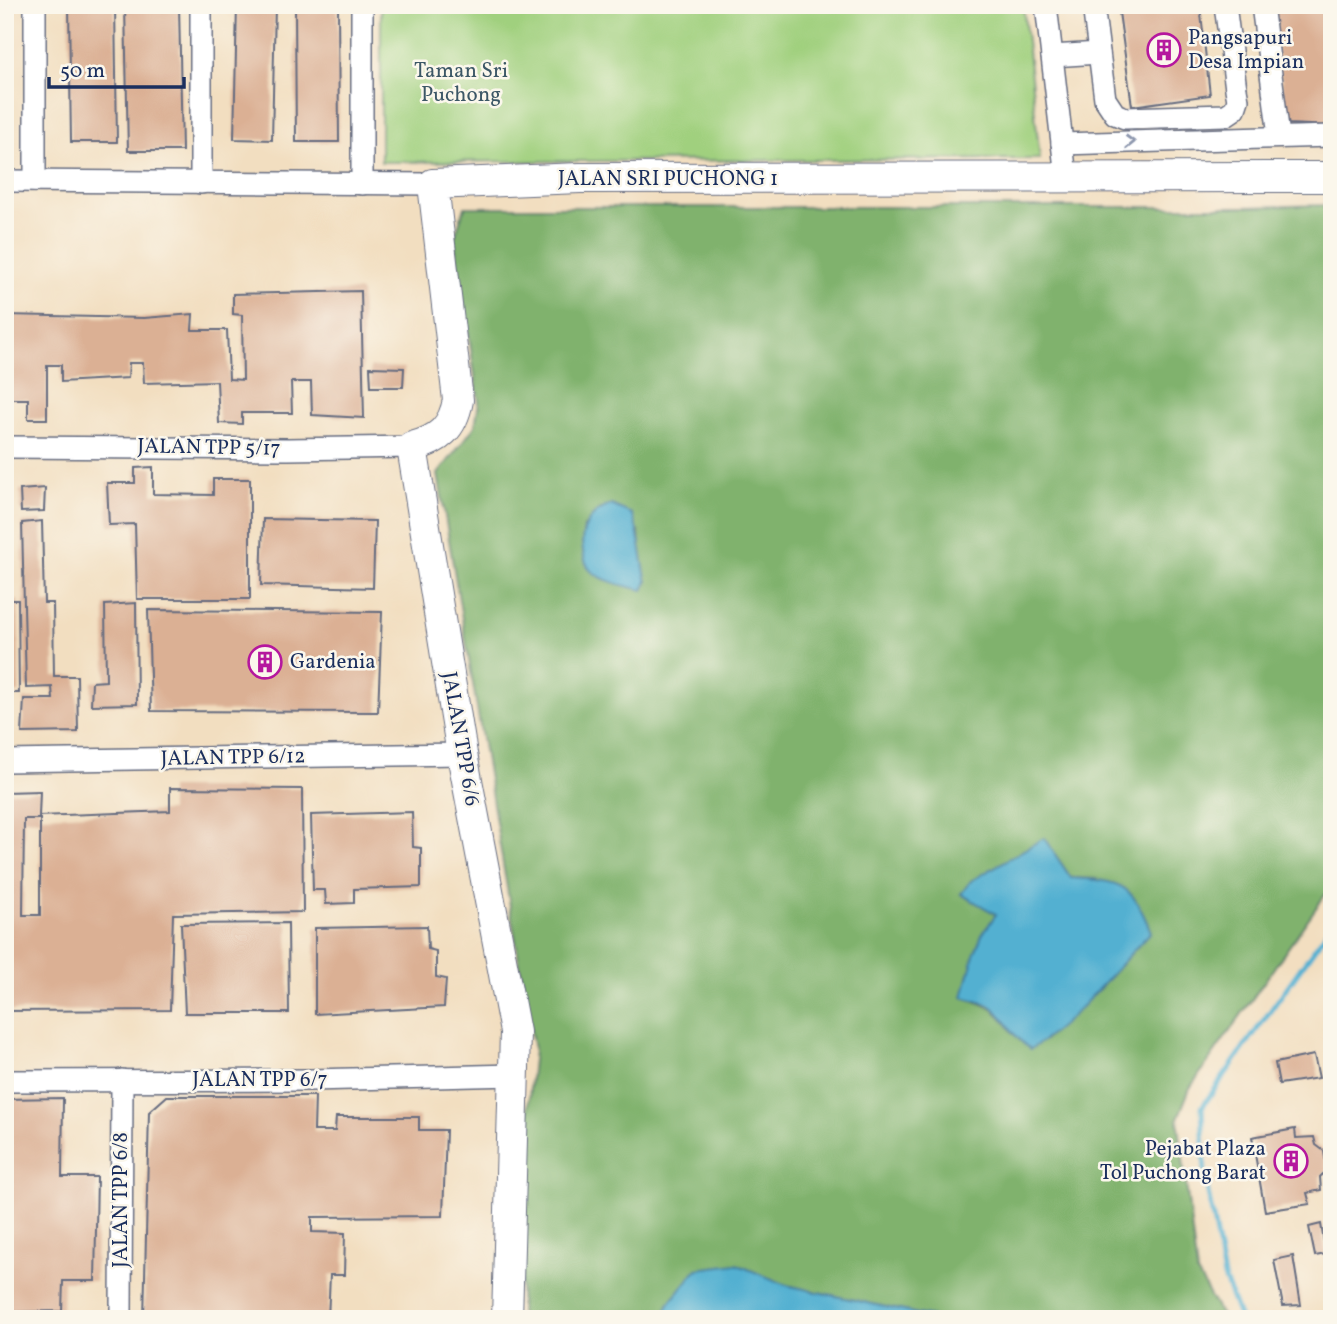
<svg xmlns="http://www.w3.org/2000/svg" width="1337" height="1324" font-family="Vollkorn,serif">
<rect width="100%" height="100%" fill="#fbf7ec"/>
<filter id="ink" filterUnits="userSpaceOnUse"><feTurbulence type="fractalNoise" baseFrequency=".0143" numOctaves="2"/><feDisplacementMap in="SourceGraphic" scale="14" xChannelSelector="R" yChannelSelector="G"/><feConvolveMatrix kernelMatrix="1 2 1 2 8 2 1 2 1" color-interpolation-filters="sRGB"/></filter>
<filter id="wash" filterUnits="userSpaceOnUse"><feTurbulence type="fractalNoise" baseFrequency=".00686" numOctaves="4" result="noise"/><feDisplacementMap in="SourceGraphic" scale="28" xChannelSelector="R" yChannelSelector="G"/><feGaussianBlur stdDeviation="1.57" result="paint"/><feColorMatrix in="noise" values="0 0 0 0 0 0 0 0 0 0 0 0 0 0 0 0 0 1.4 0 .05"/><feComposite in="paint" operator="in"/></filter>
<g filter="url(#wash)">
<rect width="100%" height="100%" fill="#f2dec0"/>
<!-- green -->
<polygon fill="#a0d07e" stroke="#5e806e" stroke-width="2" points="381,5 1023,5 1040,159 381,162"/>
<!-- forest -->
<path fill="#80b26d" stroke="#4e7066" stroke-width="2" fill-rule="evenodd" d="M 1332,205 L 1332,885 L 1190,1088 L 1178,1118 L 1197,1273 L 1223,1319 L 940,1319 L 786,1285 L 736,1264 L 669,1303 L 662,1319 L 520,1319 L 522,1164 L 534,1050 L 438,474 L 475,426 L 479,402 L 454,238 L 465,207 L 1243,207 ZM 600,509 L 639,531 L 641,562 L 647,582 L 582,545 L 584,527 ZM 1044,839 L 1071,878 L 1097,879 L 1150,932 L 1101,987 L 1045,1040 L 1013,1033 C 998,1009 989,1005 963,997 C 975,962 974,946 996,914 L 961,894 L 971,881 Z"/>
<!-- water -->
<g fill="#53b0d1" stroke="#377098" stroke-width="2">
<path d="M 611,505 L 632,514 C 641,536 641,559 647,582 L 643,590 C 626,586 604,582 591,571 C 586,566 584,558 583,551 C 579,529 590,512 611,505 Z"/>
<path d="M 1044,838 L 1071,878 C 1122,881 1131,882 1151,932 C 1112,971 1078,1019 1031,1049 C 1012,1039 1008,1017 991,1006 C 983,1001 971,1000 963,997 L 974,955 L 982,935 L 996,914 L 961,894 L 971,881 Z"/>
<polygon points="736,1264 786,1285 940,1319 662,1319 669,1303 697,1269"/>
</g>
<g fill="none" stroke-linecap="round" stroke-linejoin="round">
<!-- stream -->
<polyline stroke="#53b0d1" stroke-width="5" points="1240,1319 1224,1277 1205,1176 1202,1107 1332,924"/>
</g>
<g id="blocks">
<!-- building -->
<g fill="#dbb094" fill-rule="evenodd">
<polygon points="5,5 9,5 11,139 5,139"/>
<polygon points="69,5 115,5 117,142 71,142"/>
<polygon points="125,5 179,5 182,151 128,151"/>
<polygon points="237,5 275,5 272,140 234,139"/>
<polygon points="295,5 338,5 339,142 296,142"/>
<polygon points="1118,5 1200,5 1210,95 1132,106"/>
<polygon points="1270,5 1332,5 1332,126 1288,124"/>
<polygon points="361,291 364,418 312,415 311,382 291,382 292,413 242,413 242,424 219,423 217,381 144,383 143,363 129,363 128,378 61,382 61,365 47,365 47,419 28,419 28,399 5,399 5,315 144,318 193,314 192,330 227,330 229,379 243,380 242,315 233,314 233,294"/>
<polygon points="370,367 404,368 403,387 371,387"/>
<polygon points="153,467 153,494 213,495 213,479 250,479 250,599 137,599 135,524 109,525 107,483 135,483 135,468"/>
<polygon points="45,488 44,511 21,512 20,490"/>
<polygon points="263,519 375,521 373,588 261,585"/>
<polygon points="42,521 44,603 53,603 54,676 77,676 78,732 22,733 24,699 53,699 52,687 26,688 22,523"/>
<polygon points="5,600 18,600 19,693 5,693"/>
<polygon points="136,603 137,704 91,705 92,682 106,681 105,605"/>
<polygon points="148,610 382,612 378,712 151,711"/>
<path d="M 170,788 L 302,789 L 303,912 L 173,914 L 170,1010 L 5,1011 L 5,792 L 40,791 L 39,816 L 170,811 ZM 24,819 L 40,819 L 40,915 L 23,915 Z"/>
<polygon points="412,812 413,847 421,848 421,887 354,889 354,903 326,904 325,890 313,890 311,815"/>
<polygon points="288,923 289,1013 185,1013 181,924"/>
<polygon points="427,926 428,949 436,951 436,977 446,979 444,1007 315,1014 315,928"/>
<polygon points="1314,1055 1319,1078 1279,1084 1275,1063"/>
<polygon points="167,1096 315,1096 314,1131 335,1131 336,1117 419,1117 419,1130 446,1130 443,1216 312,1217 312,1232 345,1233 344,1275 330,1275 328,1319 144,1319 149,1112"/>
<polygon points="63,1098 62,1177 97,1177 95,1281 63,1281 62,1311 12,1312 11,1319 5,1319 5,1244 9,1244 10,1227 5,1228 5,1099"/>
<polygon points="1295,1129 1296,1138 1314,1137 1316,1145 1324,1151 1327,1170 1320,1177 1321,1190 1307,1193 1310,1204 1265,1211 1252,1137"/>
<polygon points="1321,1224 1326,1254 1315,1256 1309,1227"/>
<polygon points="1293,1256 1301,1305 1283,1306 1274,1260"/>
</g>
</g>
</g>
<g filter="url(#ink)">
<use href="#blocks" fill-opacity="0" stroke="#666c80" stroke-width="2"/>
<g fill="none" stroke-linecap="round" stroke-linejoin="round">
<defs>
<g id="street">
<polyline points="35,5 35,181"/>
<polyline points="201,5 201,183"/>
<polyline points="362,5 362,184"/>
<polyline points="1046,5 1066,177"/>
<polyline points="1093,5 1105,99 1115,114 1125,118 1226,115 1235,109 1238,100 1236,89 1225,5"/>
<polyline points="1262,5 1279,136"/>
<polyline points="1052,56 1099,53"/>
<polyline points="1062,144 1332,136"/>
<polyline points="5,181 433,184"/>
<polyline points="5,447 288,449 412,447"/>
<polyline points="5,761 462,754"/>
<polyline points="5,1081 311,1080 515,1075"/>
<polyline points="121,1319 122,1080"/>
</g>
<path id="secondary" d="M 507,1319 L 515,1032 L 462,754 L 412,447 C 439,440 453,428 458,400 L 433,184 L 580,178 L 1332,177"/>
</defs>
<!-- street casing -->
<use href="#street" stroke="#666c80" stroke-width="24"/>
<!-- secondary casing -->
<use href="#secondary" stroke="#666c80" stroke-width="32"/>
<!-- street -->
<use href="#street" stroke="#fff" stroke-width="21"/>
<!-- secondary -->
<use href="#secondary" stroke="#fff" stroke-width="30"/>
</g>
<!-- one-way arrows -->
<defs><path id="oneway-chevron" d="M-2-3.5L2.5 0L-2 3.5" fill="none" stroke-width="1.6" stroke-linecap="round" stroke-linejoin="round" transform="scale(1.75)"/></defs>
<use stroke="#8d97ae" href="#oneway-chevron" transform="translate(1130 142) rotate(-2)"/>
</g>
<!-- icons -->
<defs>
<symbol id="building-ring" viewBox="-11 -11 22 22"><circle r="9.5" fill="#fbf7ec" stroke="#b5179e" stroke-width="1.5"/><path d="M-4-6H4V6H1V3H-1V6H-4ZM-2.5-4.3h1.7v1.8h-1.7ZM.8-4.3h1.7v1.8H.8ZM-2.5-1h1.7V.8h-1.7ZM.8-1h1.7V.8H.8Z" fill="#b5179e"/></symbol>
</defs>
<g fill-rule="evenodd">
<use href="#building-ring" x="1145" y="31" width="38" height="38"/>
<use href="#building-ring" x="246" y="643" width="38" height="38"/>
<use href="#building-ring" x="1272" y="1142" width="38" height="38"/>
</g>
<g text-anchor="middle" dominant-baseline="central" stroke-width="5" stroke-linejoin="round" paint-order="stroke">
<!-- poi labels -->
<g font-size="21" fill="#1b2f5e" stroke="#fbf7ec" text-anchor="start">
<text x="1188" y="38">Pangsapuri<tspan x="1188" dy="24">Desa Impian</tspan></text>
<text x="290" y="662">Gardenia</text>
<text x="1266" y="1149" text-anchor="end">Pejabat Plaza<tspan x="1266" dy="24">Tol Puchong Barat</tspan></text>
</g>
<!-- park labels -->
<g font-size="21" fill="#3c5766" stroke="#fbf7ec">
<text x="461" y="71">Taman Sri<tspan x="461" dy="24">Puchong</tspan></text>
</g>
<!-- street labels -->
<g font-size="21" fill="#1b2f5e" stroke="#fbf7ec">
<text x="668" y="179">JALAN SRI PUCHONG 1</text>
<text transform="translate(209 448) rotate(1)">JALAN TPP 5/17</text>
<text transform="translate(460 739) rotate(80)">JALAN TPP 6/6</text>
<text transform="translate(233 758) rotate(-1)">JALAN TPP 6/12</text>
<text x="260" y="1080">JALAN TPP 6/7</text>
<text transform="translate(121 1200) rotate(-90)">JALAN TPP 6/8</text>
</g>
</g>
<!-- margin -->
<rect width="1337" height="1324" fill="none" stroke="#fbf7ec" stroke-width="28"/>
<!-- scale -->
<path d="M49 77v10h135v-10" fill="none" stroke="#1b2f5e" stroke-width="3.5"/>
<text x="60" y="77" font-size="21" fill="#1b2f5e" stroke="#fbf7ec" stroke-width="5" paint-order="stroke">50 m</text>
</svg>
